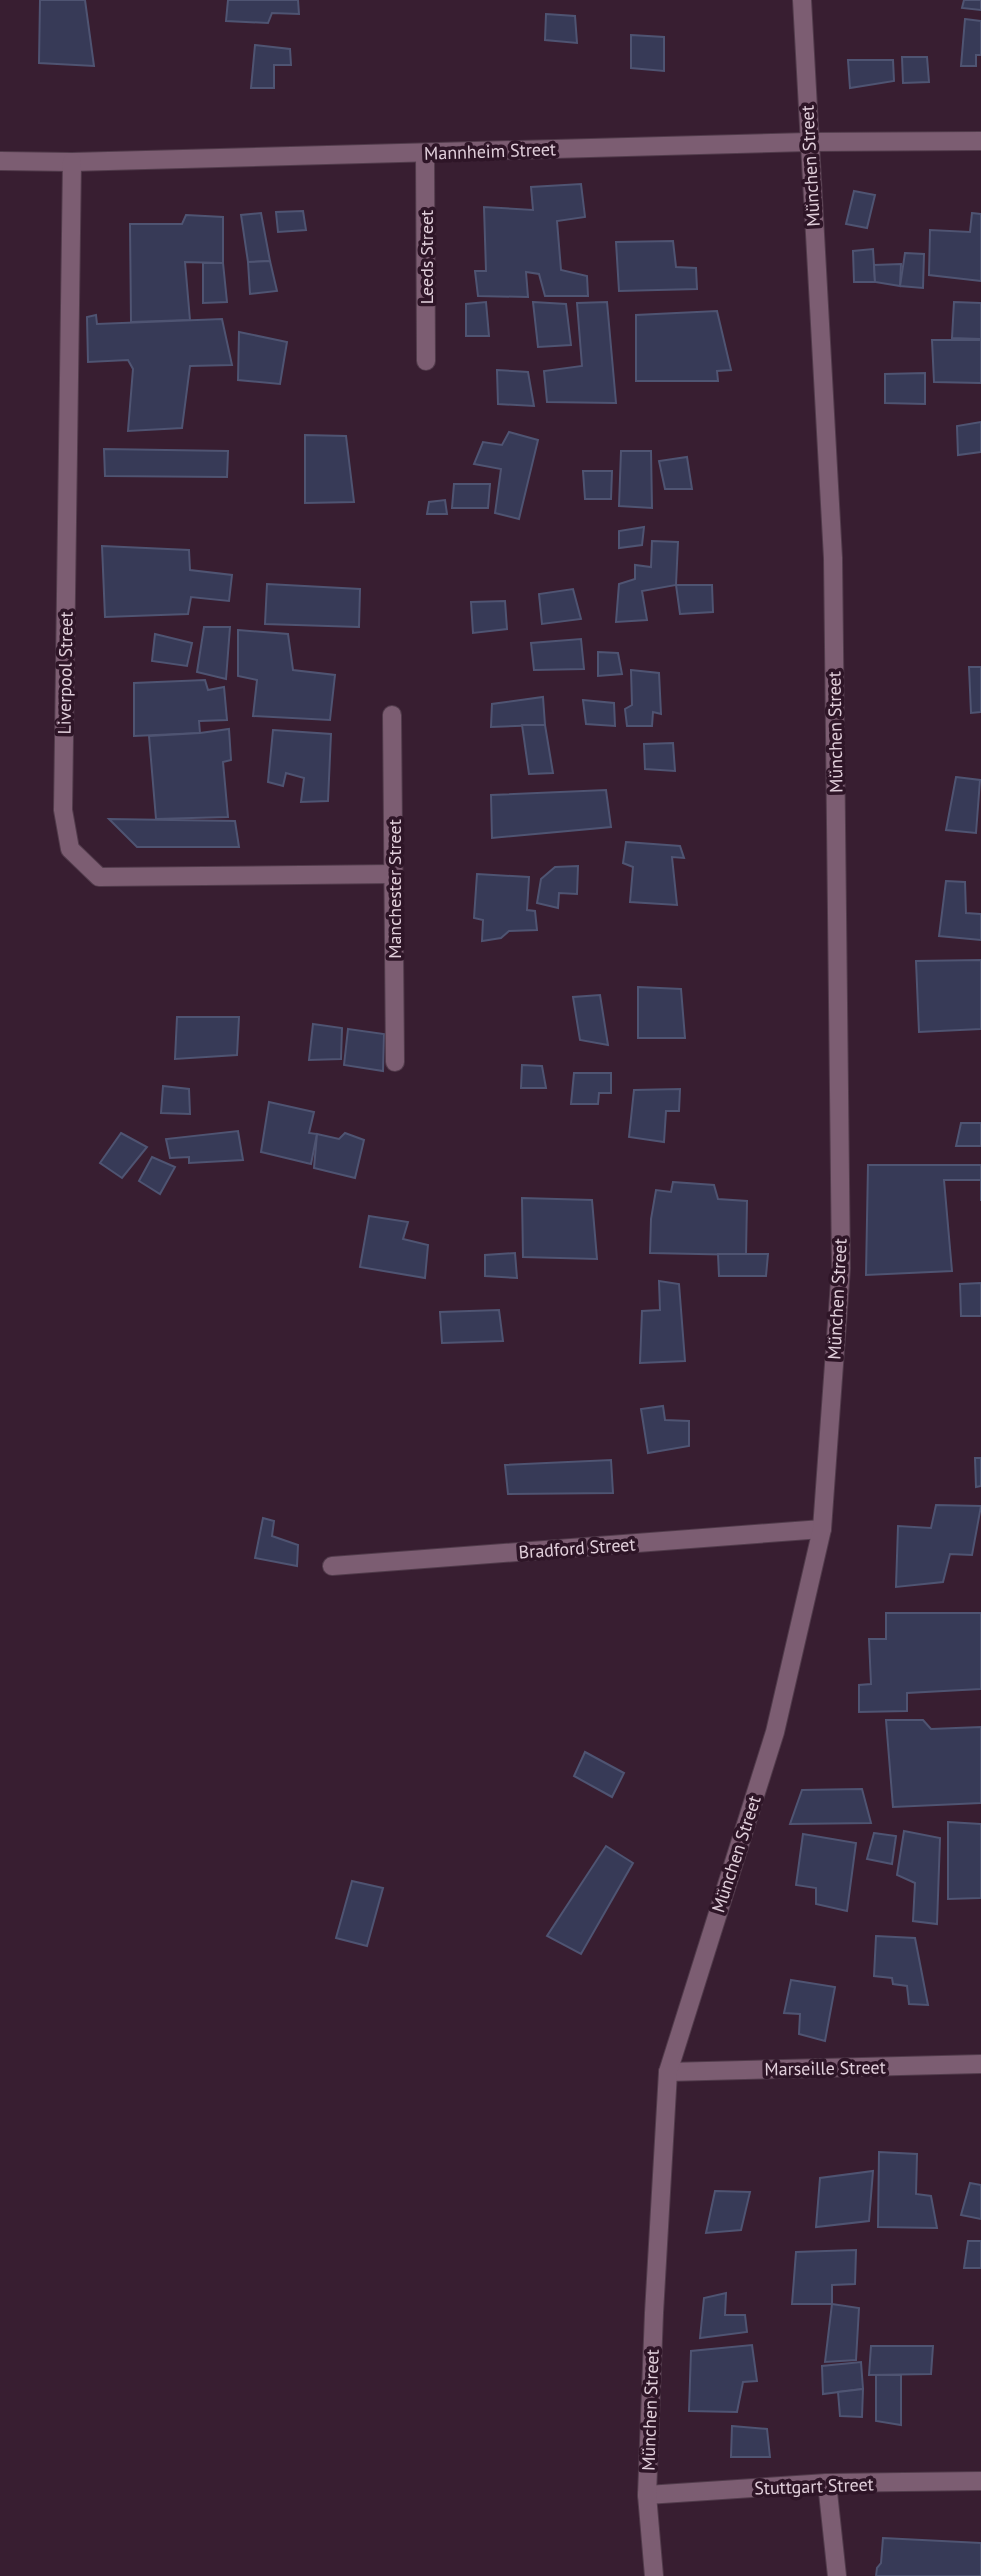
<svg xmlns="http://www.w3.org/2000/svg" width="981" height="2576" font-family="'PT Sans',sans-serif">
<rect width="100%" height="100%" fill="#381e31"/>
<!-- building -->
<g fill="#373a57" stroke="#4f5472" stroke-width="2">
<polygon points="40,0 85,0 94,66 39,63"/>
<polygon points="228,0 298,0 299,14 272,13 268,23 226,21"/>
<polygon points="964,0 981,0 981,10 962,8"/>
<polygon points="546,14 575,16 577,43 545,40"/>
<polygon points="965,19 981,21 981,55 976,55 976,66 961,66"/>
<polygon points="631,35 664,37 664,71 631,68"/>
<polygon points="255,45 290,49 291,65 274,65 274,88 251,88"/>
<polygon points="902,57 927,57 929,82 903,83"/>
<polygon points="848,60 893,60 894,81 850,88"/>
<polygon points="581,184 585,217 557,221 561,270 587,276 588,296 545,296 539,274 526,272 528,297 478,296 475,271 486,271 484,207 533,210 531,187"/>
<polygon points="854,191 875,195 867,228 846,224"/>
<polygon points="303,211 306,230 278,232 276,212"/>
<polygon points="261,213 270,261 248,262 241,215"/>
<polygon points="972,213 981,214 981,281 929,275 930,230 970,232"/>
<polygon points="186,215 223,217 223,263 185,262 190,320 131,322 130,224 182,224"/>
<polygon points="673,241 676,267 696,268 697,289 619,291 616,242"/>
<polygon points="873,249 875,282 854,282 853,251"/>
<polygon points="905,253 924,254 923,288 900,286"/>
<polygon points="270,261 277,291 250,294 248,262"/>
<polygon points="203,263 223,263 227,302 203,303"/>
<polygon points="901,264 900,286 875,282 874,265"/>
<polygon points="486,302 489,336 466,336 466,304"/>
<polygon points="533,302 566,304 571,345 538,347"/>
<polygon points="607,302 616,403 547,402 544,371 582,366 577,303"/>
<polygon points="954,302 981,303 981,339 952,338"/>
<polygon points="717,311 731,370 717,371 718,381 636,381 636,315"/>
<polygon points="96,315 97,324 222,319 232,365 190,366 182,428 128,431 133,369 128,360 88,362 87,317"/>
<polygon points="239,332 287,342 280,384 238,380"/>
<polygon points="932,340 981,340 981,383 934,382"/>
<polygon points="497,370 528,372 534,406 498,404"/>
<polygon points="925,373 925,404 885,403 885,374"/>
<polygon points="981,422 981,452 958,455 957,426"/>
<polygon points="509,432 538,440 519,519 495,513 501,469 474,464 483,442 502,445"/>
<polygon points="305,435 346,436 354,502 305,503"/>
<polygon points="104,449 228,451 227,477 105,476"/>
<polygon points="621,451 651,451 652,508 619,506"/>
<polygon points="687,457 692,489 665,489 659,461"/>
<polygon points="583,471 612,471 611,499 585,499"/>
<polygon points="454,484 490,484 488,508 452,508"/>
<polygon points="445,500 447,514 427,514 429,502"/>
<polygon points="644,527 642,545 619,548 619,531"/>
<polygon points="652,541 678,542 676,585 642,591 647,620 616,622 619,584 635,579 635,565 651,567"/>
<polygon points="102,546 189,550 190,570 232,575 229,601 191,597 188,614 105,617"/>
<polygon points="267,584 360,589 359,627 265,624"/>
<polygon points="676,585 712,585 713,612 680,614"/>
<polygon points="573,589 581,619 542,624 539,594"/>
<polygon points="505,601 507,629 473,633 471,602"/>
<polygon points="204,627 230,627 226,679 197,672"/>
<polygon points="238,630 288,634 293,670 335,675 330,720 253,716 257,680 238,676"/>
<polygon points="155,634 192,643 187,666 152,661"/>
<polygon points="581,639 584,669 534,670 531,643"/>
<polygon points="598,652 618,653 622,674 598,676"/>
<polygon points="969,667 981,667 981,712 971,713"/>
<polygon points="631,670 659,673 661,714 653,712 652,726 627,726 625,709 632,705"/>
<polygon points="205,680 208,690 224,687 227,720 199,721 200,733 134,736 134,683"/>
<polygon points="543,697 545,725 491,727 492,704"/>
<polygon points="583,700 614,703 615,726 586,724"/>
<polygon points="522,725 545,725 553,773 529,774"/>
<polygon points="229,729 231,760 223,762 228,817 156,819 149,736 200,733"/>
<polygon points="273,730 331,734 328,801 301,802 304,778 286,773 283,786 268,782"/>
<polygon points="673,743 675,771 645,769 644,744"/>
<polygon points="956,777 980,780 976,833 946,830"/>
<polygon points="606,790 611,827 492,838 491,795"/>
<polygon points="109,819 235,821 239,847 137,847"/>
<polygon points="626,842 680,846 684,858 672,857 677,905 630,902 633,867 623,863"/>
<polygon points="578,866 577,894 559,893 558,908 537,903 541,879 555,867"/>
<polygon points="477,874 529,877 527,910 535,911 537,930 509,931 501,938 482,941 483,920 474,918"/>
<polygon points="946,881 965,882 966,913 981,914 981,940 939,936"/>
<polygon points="981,960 981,1029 919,1032 916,961"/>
<polygon points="638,987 681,989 685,1038 638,1038"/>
<polygon points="600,995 608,1045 580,1040 573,997"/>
<polygon points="177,1017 239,1017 237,1055 175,1059"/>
<polygon points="313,1024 342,1028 341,1059 309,1060"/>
<polygon points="348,1029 384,1034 383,1071 344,1065"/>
<polygon points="522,1065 542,1066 546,1088 521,1088"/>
<polygon points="574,1073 611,1073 611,1093 599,1093 598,1104 571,1104"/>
<polygon points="163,1086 189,1089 190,1114 161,1113"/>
<polygon points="680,1089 679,1111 666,1111 664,1142 629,1137 634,1090"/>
<polygon points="269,1102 314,1112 309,1133 317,1134 311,1164 261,1152"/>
<polygon points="961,1123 981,1123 981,1146 956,1146"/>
<polygon points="238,1131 243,1160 189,1163 189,1157 170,1158 166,1139"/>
<polygon points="121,1133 147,1147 122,1178 100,1163"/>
<polygon points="345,1133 364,1140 355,1178 314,1168 317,1134 339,1139"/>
<polygon points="152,1157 175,1167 160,1194 139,1181"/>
<polygon points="868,1165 981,1165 981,1201 981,1180 944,1180 952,1271 866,1275"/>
<polygon points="673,1182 714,1185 718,1199 747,1201 746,1255 650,1253 651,1219 656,1190 671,1192"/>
<polygon points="522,1198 592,1200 597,1259 523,1257"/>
<polygon points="369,1216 408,1222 403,1239 428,1245 425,1278 360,1267"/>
<polygon points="515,1253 517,1278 485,1276 485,1255"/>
<polygon points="718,1254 768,1254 766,1276 719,1276"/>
<polygon points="659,1281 679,1284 685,1361 640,1363 642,1311 660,1310"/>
<polygon points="981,1283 981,1316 961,1316 960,1284"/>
<polygon points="499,1310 503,1341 442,1343 440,1312"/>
<polygon points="663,1406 665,1420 689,1421 689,1446 648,1453 641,1409"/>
<polygon points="975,1458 981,1458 981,1486 976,1487"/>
<polygon points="611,1460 613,1493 508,1494 505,1465"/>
<polygon points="936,1505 981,1506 972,1555 950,1554 943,1582 896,1587 898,1526 931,1528"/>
<polygon points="263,1518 274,1521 272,1536 298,1545 297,1566 255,1558"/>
<polygon points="886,1613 981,1613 981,1689 907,1693 907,1711 859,1712 859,1685 871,1684 869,1639 886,1639"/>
<polygon points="886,1720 923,1720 931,1729 981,1727 981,1803 893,1807"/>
<polygon points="585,1752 624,1773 612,1797 574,1776"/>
<polygon points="862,1789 871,1823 790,1824 802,1790"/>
<polygon points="948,1822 981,1824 981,1898 948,1899"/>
<polygon points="904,1831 940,1838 937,1924 913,1921 915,1883 897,1875"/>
<polygon points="874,1833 896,1836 892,1864 867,1859"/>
<polygon points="803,1834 856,1843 847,1911 816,1904 816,1888 796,1885"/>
<polygon points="606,1846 633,1863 581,1954 547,1936"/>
<polygon points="352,1881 383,1888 367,1946 336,1938"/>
<polygon points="876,1936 915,1938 928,2005 909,2004 907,1986 893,1984 892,1978 874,1976"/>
<polygon points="791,1980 835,1987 825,2041 799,2034 800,2014 784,2013"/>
<polygon points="879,2152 917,2154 916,2194 931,2196 937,2228 878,2227"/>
<polygon points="873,2171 869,2221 816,2227 820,2178"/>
<polygon points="970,2183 981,2185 981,2219 961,2215"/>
<polygon points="715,2191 750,2192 741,2230 706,2233"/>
<polygon points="968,2241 981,2241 981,2268 964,2268"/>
<polygon points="856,2250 855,2284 832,2285 832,2304 792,2304 796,2252"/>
<polygon points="726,2293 725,2315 745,2315 747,2332 700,2338 704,2298"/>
<polygon points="832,2304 859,2308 856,2360 825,2362"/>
<polygon points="752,2345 757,2381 743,2382 737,2412 689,2411 691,2351"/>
<polygon points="871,2346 933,2346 931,2374 869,2375"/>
<polygon points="861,2362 863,2389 823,2394 822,2366"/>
<polygon points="876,2375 901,2375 901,2425 876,2421"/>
<polygon points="863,2389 862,2417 840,2416 838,2392"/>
<polygon points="732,2426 767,2429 770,2457 731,2457"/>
<polygon points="883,2538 981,2543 981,2576 876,2576 877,2568 881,2563"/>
</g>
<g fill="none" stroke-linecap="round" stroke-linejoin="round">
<defs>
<g id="lane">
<polyline points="425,153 426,361"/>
<polyline points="392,715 395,1062"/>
<polyline points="332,1566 822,1529"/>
</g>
<g id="street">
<polyline points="0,161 72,162 808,142 981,141"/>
<polyline points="72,162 63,810 70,849 99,877 393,874"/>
<polyline points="668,2072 981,2064"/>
<polyline points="827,2483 837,2576"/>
<polyline points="647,2495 827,2483 981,2481"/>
<polyline points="654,2576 647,2495 654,2313 668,2072 775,1732 822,1529 841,1268 833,558 802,0"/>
</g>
</defs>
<!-- lane casing -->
<use href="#lane" stroke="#513b4b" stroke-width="20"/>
<!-- street casing -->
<use href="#street" stroke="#513b4b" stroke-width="20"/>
<!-- lane -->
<use href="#lane" stroke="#7c5d72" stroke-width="18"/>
<!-- street -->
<use href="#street" stroke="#7c5d72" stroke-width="18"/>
</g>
<g text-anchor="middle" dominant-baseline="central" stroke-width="7" stroke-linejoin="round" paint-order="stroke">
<!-- street labels -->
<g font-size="18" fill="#e1cfdb" stroke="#2e1527">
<text transform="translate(490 151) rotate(-2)">Mannheim Street</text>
<text transform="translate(810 166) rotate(-93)">München Street</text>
<text transform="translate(426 257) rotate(-90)">Leeds Street</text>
<text transform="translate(65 673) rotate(-89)">Liverpool Street</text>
<text transform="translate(835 732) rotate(-91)">München Street</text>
<text transform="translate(394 889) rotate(-90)">Manchester Street</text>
<text transform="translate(837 1299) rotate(-87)">München Street</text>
<text transform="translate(577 1548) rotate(-4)">Bradford Street</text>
<text transform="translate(736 1854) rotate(-72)">München Street</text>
<text transform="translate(825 2068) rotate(-1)">Marseille Street</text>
<text transform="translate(650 2410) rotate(-88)">München Street</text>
<text transform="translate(814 2486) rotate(-2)">Stuttgart Street</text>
</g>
</g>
</svg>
